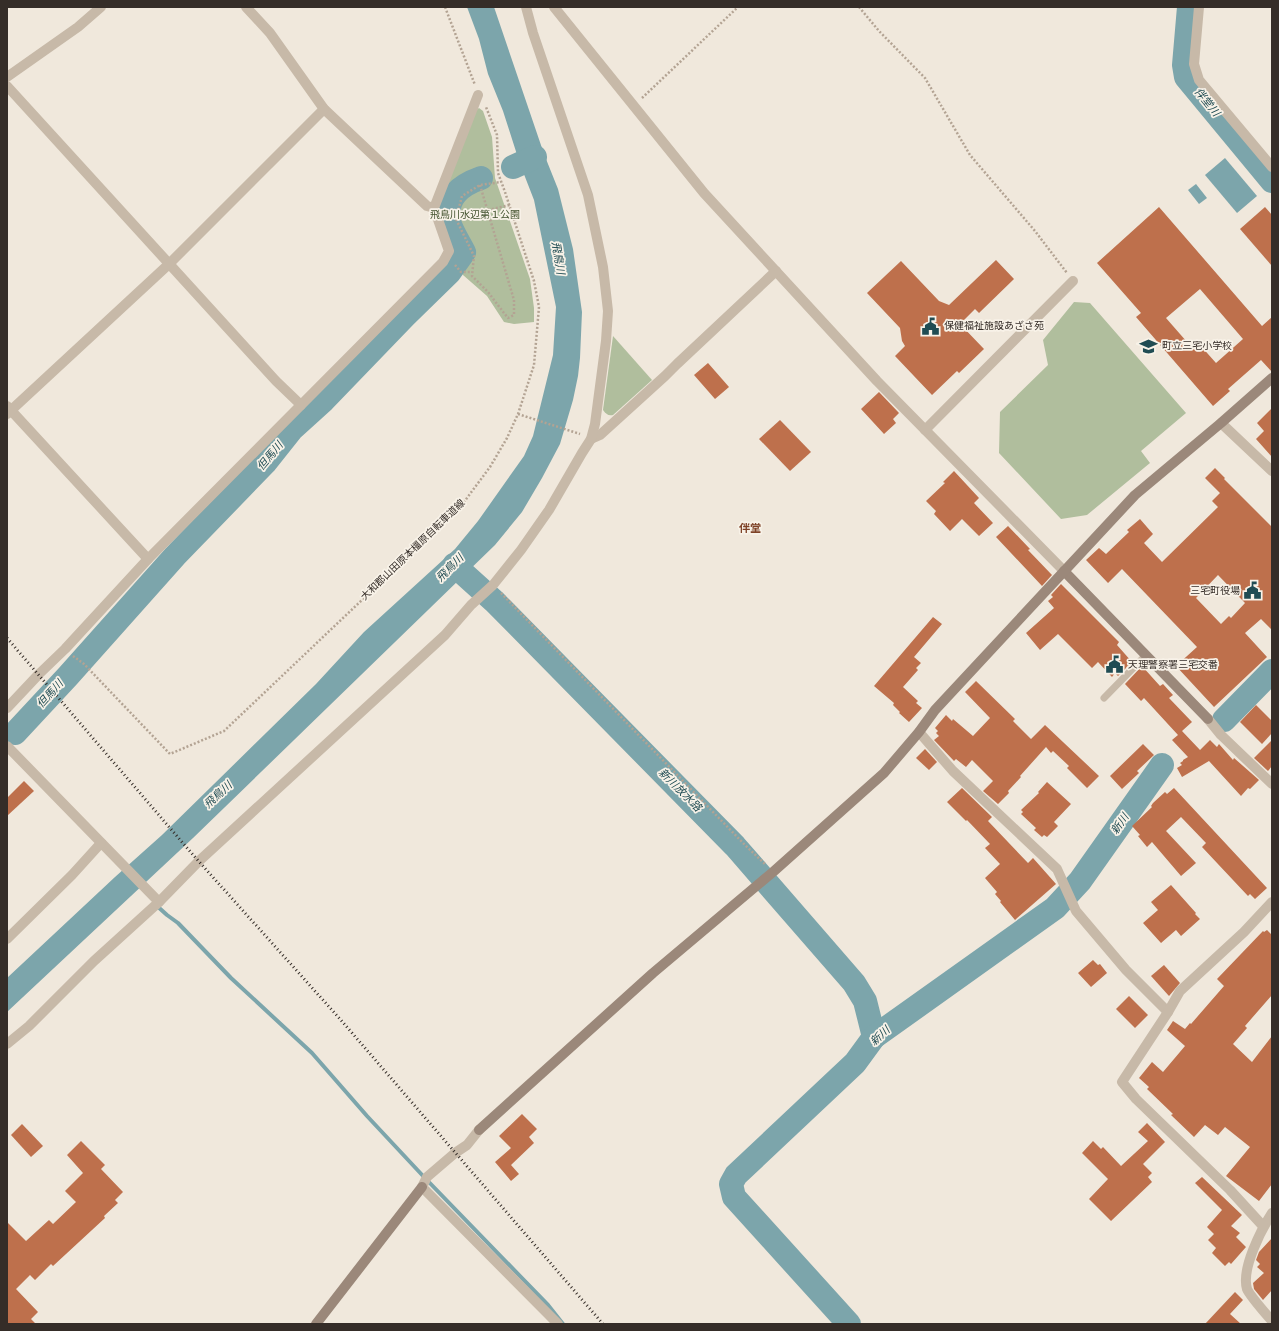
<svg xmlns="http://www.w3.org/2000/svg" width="1279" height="1331" font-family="'Nunito Sans','Noto Sans JP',sans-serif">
<rect width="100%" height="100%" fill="#f0e8dc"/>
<!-- green -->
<g fill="#b0be9d">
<polygon points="479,108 483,111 492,137 495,178 530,279 534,308 534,322 514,324 504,322 487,296 463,275 461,267 454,259 456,251 443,221 445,192 475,111"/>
<polygon points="1074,302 1090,303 1186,413 1141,451 1150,463 1087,515 1061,519 999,453 1000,412 1048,365 1043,340"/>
<path d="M 613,336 L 652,380 L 613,415 C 608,416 606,414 603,410 Z"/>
</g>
<!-- water -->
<g fill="#7ca5ab">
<polygon points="467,7 494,7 544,154 558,189 573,249 582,312 580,358 578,376 573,400 560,444 542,478 522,512 495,545 193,838 7,1012 7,978 115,877 162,835 316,684 364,632 455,549 478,521 524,456 533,436 553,355 556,307 534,200 520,164 503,111 488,74 479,39"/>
<polygon points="1225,158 1257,196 1237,213 1205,175"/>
<polygon points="1196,184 1207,198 1199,204 1188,190"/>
</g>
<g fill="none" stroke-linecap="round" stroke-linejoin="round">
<!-- stream -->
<polyline stroke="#7ca5ab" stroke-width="4" points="157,906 167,915 178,923 231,978 312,1053 367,1116 424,1177 548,1305 563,1324"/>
<!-- river -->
<g stroke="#7ca5ab" stroke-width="24">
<polyline points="1189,7 1184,65 1186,77 1272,181"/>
<polyline points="513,167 535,157"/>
<polyline points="454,565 495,602 735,846 854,983 865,1001 874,1037"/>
<polyline points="1224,720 1272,671"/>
<path d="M 15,733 L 68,676 L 175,556 L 265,463 L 292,429 L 324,400 L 405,316 L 449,273 L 464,252 C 460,244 451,230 449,221 C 445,197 461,185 481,178"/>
<polyline points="849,1324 734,1197 731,1184 736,1175 855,1063 874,1037 1055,908 1080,881 1162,765"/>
</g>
</g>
<!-- building -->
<g fill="#be704c" fill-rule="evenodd">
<path d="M 1159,207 L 1262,326 L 1272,317 L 1272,372 L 1261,360 L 1228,389 L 1230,391 L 1213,406 L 1136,317 L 1141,313 L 1097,263 ZM 1200,289 L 1243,339 L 1216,363 L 1200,345 L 1194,350 L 1166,318 Z"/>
<polygon points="1265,207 1272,215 1272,266 1240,229"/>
<polygon points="996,260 1014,279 979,313 975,309 960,324 984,349 959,373 957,371 932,395 895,356 905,346 902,341 900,328 867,293 901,261 939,301 949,305"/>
<polygon points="708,363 729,387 715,399 694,375"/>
<polygon points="879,392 899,413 893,419 896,423 884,434 861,409"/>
<polygon points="1272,408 1272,457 1256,439 1264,431 1257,423"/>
<polygon points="780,420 811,452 790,471 759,439"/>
<path d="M 1215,468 L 1225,478 L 1224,479 L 1272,527 L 1272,630 L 1261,619 L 1245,633 L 1267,657 L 1214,707 L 1176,666 L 1197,647 L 1122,569 L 1108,583 L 1086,560 L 1099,548 L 1106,554 L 1129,532 L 1127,530 L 1140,519 L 1153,534 L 1144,543 L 1162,562 L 1218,507 L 1212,501 L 1220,493 L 1205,478 ZM 1218,575 L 1245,603 L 1231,618 L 1229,616 L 1221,624 L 1196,598 Z"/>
<polygon points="954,471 979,498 974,503 993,523 979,536 962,519 950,531 934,514 936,511 926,501 945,483 943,482"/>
<polygon points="1008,526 1030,549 1028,550 1052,575 1042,586 996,537"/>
<polygon points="1061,584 1119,642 1117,645 1132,662 1118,676 1115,673 1112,677 1098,662 1092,668 1058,634 1040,650 1026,633 1054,608 1048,601 1053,597 1051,595"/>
<polygon points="933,617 942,624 914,657 921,663 916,668 918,670 903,687 918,701 916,703 922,708 909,722 899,713 900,712 893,705 894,703 874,686"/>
<polygon points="1142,666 1160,686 1163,684 1173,695 1169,698 1192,722 1182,731 1200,750 1210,740 1217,747 1219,744 1233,760 1234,758 1259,780 1250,789 1248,788 1241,796 1209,761 1182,777 1177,768 1182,765 1180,763 1183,761 1183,760 1188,757 1172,740 1178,735 1144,698 1141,701 1125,684"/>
<polygon points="976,681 1015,719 1013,721 1031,739 1045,725 1099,776 1087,788 1067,768 1069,766 1053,751 1051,753 1046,747 1020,776 1021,777 1008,791 1009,793 998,804 983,791 993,781 972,760 966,767 956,759 954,761 934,740 939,736 936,733 938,731 935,728 946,715 952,721 953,719 973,736 990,718 965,692"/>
<polygon points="1256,705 1272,721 1272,733 1262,744 1240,722"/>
<polygon points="1272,740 1272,766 1268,771 1254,758"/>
<polygon points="1143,744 1154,755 1137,771 1139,773 1122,789 1110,776"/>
<polygon points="925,749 937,762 929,770 916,758"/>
<polygon points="24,781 34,791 7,816 7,798"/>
<polygon points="1047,782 1071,804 1054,822 1058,826 1047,837 1044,835 1042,837 1034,830 1036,828 1021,814 1023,812 1021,810 1039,793 1038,792"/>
<polygon points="962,788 992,817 988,821 1028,863 1033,858 1056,884 1015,920 1000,902 1001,901 995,894 997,892 985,878 1000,864 985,848 990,844 967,820 966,821 947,802"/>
<polygon points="1174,788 1267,888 1255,899 1250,894 1248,896 1202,847 1206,843 1181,817 1166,831 1196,863 1181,876 1152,842 1147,847 1138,836 1140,835 1132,826 1152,807 1151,806 1153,803 1165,792 1167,794"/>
<polygon points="1171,885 1196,913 1195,914 1200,919 1181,936 1176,930 1161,943 1143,923 1158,910 1151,902"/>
<polygon points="1267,930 1272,935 1272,995 1245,1026 1247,1028 1233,1044 1252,1062 1272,1036 1272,1184 1259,1201 1226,1176 1250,1147 1225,1127 1218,1135 1205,1125 1194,1137 1171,1115 1173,1114 1147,1089 1149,1087 1139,1078 1152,1062 1163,1072 1185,1046 1167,1030 1173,1021 1185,1029 1190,1023 1191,1024 1224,986 1217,979 1263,931 1264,932"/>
<polygon points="1093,960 1098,965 1100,964 1107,973 1091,987 1078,973"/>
<polygon points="1164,965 1180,983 1169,996 1151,976"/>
<polygon points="1129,996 1148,1015 1135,1028 1116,1009"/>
<polygon points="522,1114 537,1129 529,1137 534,1143 511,1165 519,1174 511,1181 495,1162 511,1148 499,1136"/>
<polygon points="1147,1123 1165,1142 1143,1164 1152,1173 1148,1177 1152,1182 1111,1221 1089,1199 1108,1179 1082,1153 1093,1141 1101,1149 1103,1147 1121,1166 1148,1141 1138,1132"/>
<polygon points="22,1124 43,1146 31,1157 11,1135"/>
<polygon points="81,1141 105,1165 101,1169 123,1192 115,1200 118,1203 104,1216 105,1218 53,1266 51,1264 35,1280 30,1275 16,1289 38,1312 31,1319 36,1324 7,1324 7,1222 26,1241 49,1220 53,1224 76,1202 65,1191 83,1173 67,1155"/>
<polygon points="1202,1177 1242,1215 1231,1226 1240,1233 1236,1237 1246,1247 1231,1264 1229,1262 1225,1266 1212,1253 1216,1248 1208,1240 1214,1234 1207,1227 1222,1210 1195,1183"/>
<polygon points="1272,1238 1272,1290 1263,1300 1254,1289 1253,1283 1264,1273 1257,1267 1260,1264 1256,1260 1259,1252"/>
<polygon points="1235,1292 1243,1300 1230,1314 1241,1324 1205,1324"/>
</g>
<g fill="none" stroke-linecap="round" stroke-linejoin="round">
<!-- path -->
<g stroke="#b3a393" stroke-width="2.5" stroke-dasharray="2 2" stroke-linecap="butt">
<polyline points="445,7 475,85"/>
<polyline points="859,7 879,31 925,78 970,155 1035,231 1067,273"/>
<polyline points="642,98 738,7"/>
<polyline points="480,185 514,300 514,315 508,318 504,313 488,292 472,276 474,256 456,219 462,196 480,185 501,182"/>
<polyline points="488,210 510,205"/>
<polyline points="455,265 461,272 471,272"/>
<polyline points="518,414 580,434"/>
<polyline points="501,593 745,845 765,864"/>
<polyline points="73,656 84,664 170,754 224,731 461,506 490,467 507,438 518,414 534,365 539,307 534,281 505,192 498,173 497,135 486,107"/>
</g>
<!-- lane -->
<polyline stroke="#c7b9a8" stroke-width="7" points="1104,698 1146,655"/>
<!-- street -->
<g stroke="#c7b9a8" stroke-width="10">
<polyline points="246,7 270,33 324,109 427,206 434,208"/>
<polyline points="554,7 704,193 877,381 1064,571"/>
<polyline points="1199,7 1194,64 1199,80 1272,167"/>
<polyline points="7,77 78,27 101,7"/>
<polyline points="7,86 276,381 301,405"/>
<polyline points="7,406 148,559"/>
<polyline points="7,414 169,264 324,109"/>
<polyline points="1221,423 1272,471"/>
<polyline points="925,430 1073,281"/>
<polyline points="591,439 600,435 665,376 677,364 776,271"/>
<polyline points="7,708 39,674 65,649 148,559 443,262 449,251 434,208 478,95"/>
<polyline points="1208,719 1221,735 1272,784"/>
<polyline points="919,732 953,771 1057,869 1076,911 1126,970 1168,1012"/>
<polyline points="7,746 159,902"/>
<polyline points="7,939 72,875 101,843"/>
<polyline points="7,1044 29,1026 94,961 159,902 199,861 445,635 471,605 493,585 521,550 549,510 582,453 591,439 595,424 606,341 608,311 603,267 588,195 533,33 526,7"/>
<polyline points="479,1130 467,1145 455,1153 427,1177 422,1187 558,1324"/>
<path d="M 1272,1213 C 1261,1230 1241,1269 1247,1289 C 1250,1296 1266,1314 1272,1321"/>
<polyline points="1263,1226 1230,1190 1136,1099 1122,1082 1168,1012 1180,991 1244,932 1272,902"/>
</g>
<!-- secondary -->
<g stroke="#9b887a" stroke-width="10">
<polyline points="1064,571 1208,719"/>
<polyline points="479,1130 653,973 773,872 884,773 919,732 935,710 1135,495 1221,423 1272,378"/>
<polyline points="316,1324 422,1187"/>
</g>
<!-- rail -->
<polyline stroke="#352d28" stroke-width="3" stroke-dasharray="1 3" stroke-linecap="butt" points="7,638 194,856 340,1019 603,1324"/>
</g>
<!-- icons -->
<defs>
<symbol id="civic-bare" viewBox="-9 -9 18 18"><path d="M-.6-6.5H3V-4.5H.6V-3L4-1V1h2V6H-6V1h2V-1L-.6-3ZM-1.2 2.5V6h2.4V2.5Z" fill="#204c53" stroke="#f8f2e8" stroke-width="2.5" paint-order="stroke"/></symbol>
<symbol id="school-bare" viewBox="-9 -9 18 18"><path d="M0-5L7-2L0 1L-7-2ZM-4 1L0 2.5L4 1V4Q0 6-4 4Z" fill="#204c53" stroke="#f8f2e8" stroke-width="2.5" paint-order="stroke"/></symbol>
</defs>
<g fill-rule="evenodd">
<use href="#civic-bare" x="918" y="314" width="25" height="25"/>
<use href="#school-bare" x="1136" y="334" width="25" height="25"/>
<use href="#civic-bare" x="1240" y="578" width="25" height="25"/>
<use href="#civic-bare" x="1102" y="652" width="25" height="25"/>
</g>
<g text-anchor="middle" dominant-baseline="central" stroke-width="3.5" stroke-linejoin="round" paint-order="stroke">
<!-- park labels -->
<g font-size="10" fill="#41512d" stroke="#f8f2e8">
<text x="475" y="215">飛鳥川水辺第１公園</text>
</g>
<!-- poi labels -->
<g font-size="10" fill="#352d28" stroke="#f8f2e8" text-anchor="start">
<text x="944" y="326">保健福祉施設あざさ苑</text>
<text x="1162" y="346">町立三宅小学校</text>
<text x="1240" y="591" text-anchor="end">三宅町役場</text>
<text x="1128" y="665">天理警察署三宅交番</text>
</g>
<!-- street labels -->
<g font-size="10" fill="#352d28" stroke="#f8f2e8">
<text transform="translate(413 550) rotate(-44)">大和郡山田原本橿原自転車道線</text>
</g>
<!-- water labels -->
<g font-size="11" font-style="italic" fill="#204c53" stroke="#f8f2e8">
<text transform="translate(1207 102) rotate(51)">伴堂川</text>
<text transform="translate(558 258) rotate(81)">飛鳥川</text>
<text transform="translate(270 456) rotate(-50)">但馬川</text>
<text transform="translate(450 568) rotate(-45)">飛鳥川</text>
<text transform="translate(50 694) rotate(-48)">但馬川</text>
<text transform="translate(680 790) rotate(45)">新川放水路</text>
<text transform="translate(218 795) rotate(-43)">飛鳥川</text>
<text transform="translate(1120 824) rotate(-55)">新川</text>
<text transform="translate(880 1036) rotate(-42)">新川</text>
</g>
<!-- neighbourhood labels -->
<g font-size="11" font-weight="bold" fill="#7e4227" stroke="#f8f2e8">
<text x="750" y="528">伴堂</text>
</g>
</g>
<!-- border -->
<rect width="1279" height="1331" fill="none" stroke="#352d28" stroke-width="16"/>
</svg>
